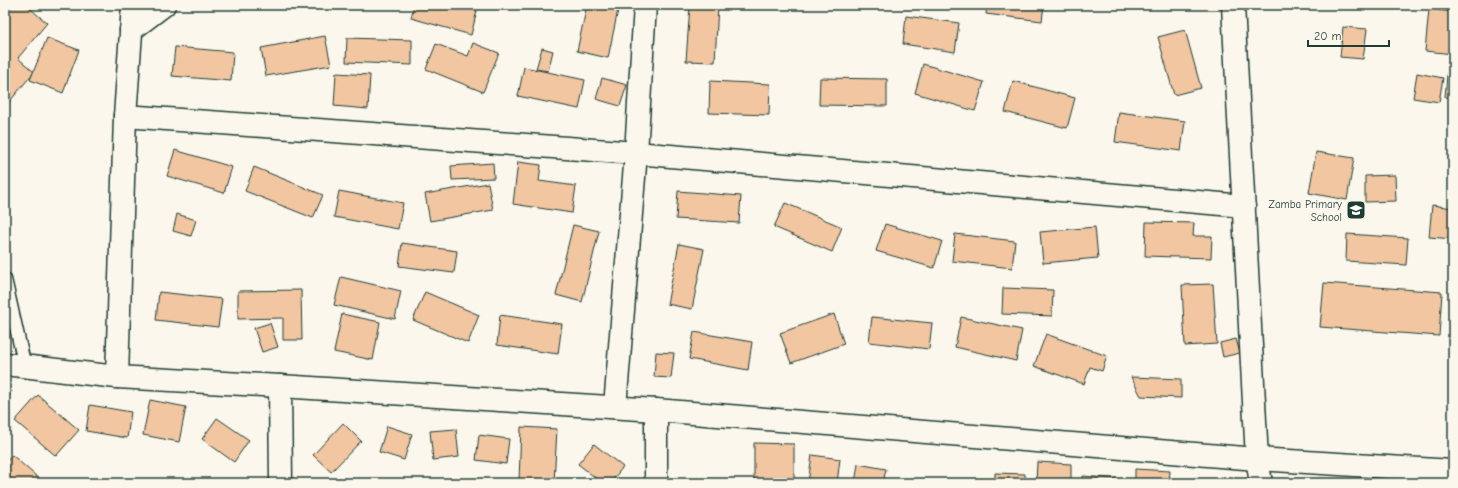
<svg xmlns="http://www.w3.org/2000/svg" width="1458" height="488" font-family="'Comic Neue',sans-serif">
<rect width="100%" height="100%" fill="#fbf7ec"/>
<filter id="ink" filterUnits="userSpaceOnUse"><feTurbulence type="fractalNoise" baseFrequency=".025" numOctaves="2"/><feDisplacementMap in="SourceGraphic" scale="8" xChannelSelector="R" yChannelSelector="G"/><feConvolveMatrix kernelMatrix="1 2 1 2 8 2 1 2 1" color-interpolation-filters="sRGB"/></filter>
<g filter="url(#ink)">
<!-- building -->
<g fill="#f1c6a1" stroke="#1f3d34">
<polygon points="5,5 26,5 47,23 18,58 34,72 5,107"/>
<polygon points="414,5 458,5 477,11 471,35 411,18"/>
<polygon points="587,5 619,5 608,58 577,51"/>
<polygon points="690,5 718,5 715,62 686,61"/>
<polygon points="987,5 1044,5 1042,21 986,14"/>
<polygon points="1429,9 1453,12 1453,54 1425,51"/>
<polygon points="906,16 959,23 955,52 903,44"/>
<polygon points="1343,27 1367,29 1363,59 1340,57"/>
<polygon points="1185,30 1201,88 1174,95 1158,37"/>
<polygon points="325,36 331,65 266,76 261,48"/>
<polygon points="47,38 79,50 63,93 30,80"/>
<polygon points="347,38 412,40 412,65 346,62"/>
<polygon points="473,43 499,53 483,92 426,69 436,44 468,56"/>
<polygon points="175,47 233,52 231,81 172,76"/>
<polygon points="542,48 553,51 548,71 536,69"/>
<polygon points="923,64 984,82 975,111 915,93"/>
<polygon points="1448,65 1453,66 1453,98 1445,97"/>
<polygon points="524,67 585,80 579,109 518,96"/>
<polygon points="336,73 370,75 368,109 334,106"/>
<polygon points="1417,73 1443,78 1439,102 1413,98"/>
<polygon points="602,78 627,85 620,106 596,99"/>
<polygon points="820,78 887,79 887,106 819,105"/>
<polygon points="710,81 770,84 769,115 709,113"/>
<polygon points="1013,81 1075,98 1067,128 1005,112"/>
<polygon points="1119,112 1185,121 1181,151 1115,142"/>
<polygon points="175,150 232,167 224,193 167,176"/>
<polygon points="1316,152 1354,158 1347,200 1309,193"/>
<polygon points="518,162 541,165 539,181 576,186 572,213 513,204"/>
<polygon points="493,163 494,178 452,180 451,166"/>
<polygon points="254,167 323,195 313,218 245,191"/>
<polygon points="1395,175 1396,201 1365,202 1365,176"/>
<polygon points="488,183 493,210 430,221 425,194"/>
<polygon points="339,191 403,203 398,229 334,217"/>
<polygon points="678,191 741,196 739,223 676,219"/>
<polygon points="785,203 842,227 832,252 774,227"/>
<polygon points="1432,205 1453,208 1453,239 1429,237"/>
<polygon points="177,214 196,220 191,236 173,231"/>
<polygon points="1146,222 1194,223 1193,236 1212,236 1211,258 1145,256"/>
<polygon points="885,224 942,241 934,268 876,251"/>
<polygon points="573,225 599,231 582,302 556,295"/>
<polygon points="1095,227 1098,258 1043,263 1040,232"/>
<polygon points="955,234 1015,241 1012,268 952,261"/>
<polygon points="1347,234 1408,238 1406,265 1346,261"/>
<polygon points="402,243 457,251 454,273 399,266"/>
<polygon points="679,244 704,249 692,309 667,304"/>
<polygon points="341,277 401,291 395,319 334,305"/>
<polygon points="1324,283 1442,292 1439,336 1320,327"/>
<polygon points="1213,284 1217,344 1185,346 1182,285"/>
<polygon points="1003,288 1053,290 1052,316 1002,314"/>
<polygon points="301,290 302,340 283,340 283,318 238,319 238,291"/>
<polygon points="159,292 222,299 218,327 156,320"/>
<polygon points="425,292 479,315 468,343 413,320"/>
<polygon points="342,314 380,322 373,360 334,352"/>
<polygon points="834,314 844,344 791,363 780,333"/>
<polygon points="500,315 562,324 558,354 497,345"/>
<polygon points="872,317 932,323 929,349 869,342"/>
<polygon points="961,317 1022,330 1016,361 955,347"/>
<polygon points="270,323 278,347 262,352 254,328"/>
<polygon points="694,332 752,342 748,370 689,359"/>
<polygon points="1046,334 1107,356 1102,371 1090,367 1084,384 1034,366"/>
<polygon points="1236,339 1240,353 1223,357 1220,343"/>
<polygon points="656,352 674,353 671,378 654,377"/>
<polygon points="1131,377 1181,379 1181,398 1141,396"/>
<polygon points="38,395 79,430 56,456 15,421"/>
<polygon points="150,400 186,407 179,442 143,435"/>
<polygon points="90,405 131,412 127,438 86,431"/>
<polygon points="217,418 249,440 234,462 202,439"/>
<polygon points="343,423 361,441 331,472 313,455"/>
<polygon points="387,426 412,434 404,460 379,452"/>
<polygon points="521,427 557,429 554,483 519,481"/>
<polygon points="456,429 459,457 433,460 430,431"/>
<polygon points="479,435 509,439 506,464 476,460"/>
<polygon points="754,443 794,444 794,483 754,483"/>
<polygon points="594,444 623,467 610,483 602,483 578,464"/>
<polygon points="12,455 44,483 5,483 5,463"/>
<polygon points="812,455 840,459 837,483 808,483"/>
<polygon points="1037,462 1071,464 1071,483 1036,483"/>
<polygon points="858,464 886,469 883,483 855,483"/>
<polygon points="1135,469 1170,471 1169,483 1135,483"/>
<polygon points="995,473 1025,474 1025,483 995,483"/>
<polygon points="1083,476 1117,479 1117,483 1083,483"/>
</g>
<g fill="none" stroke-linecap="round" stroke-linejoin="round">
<defs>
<polyline id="service" points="5,279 25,367"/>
<g id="minor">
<polyline points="1233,5 1257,459 1261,483"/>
<polyline points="131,30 164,5"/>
<polyline points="125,116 636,153 1244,206"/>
<polyline points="5,364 117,377 280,386 656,410 1257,459 1453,471"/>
<polyline points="117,377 125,116 133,5"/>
<polyline points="280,386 281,483"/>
<polyline points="615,407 636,153 645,5"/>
<polyline points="656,483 656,410"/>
</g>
</defs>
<!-- service casing -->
<use href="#service" stroke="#1f3d34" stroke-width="15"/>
<!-- minor casing -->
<use href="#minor" stroke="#1f3d34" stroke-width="25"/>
<!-- path -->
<polyline stroke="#1f3d34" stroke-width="2.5" stroke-dasharray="1 3" stroke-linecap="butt" points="5,402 12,390"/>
<!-- service -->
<use href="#service" stroke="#fbf7ec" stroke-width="12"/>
<!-- minor -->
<use href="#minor" stroke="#fbf7ec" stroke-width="22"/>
</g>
</g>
<!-- icons -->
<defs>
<symbol id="school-square" viewBox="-11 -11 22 22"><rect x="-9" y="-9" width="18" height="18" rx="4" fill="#1f3d34" stroke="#fbf7ec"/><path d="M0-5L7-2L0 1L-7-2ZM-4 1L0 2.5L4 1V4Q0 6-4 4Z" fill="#fff"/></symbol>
</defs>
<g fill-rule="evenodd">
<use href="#school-square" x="1345" y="199" width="22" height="22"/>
</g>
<g text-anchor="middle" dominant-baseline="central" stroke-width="4" stroke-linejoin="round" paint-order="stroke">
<!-- poi labels -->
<g font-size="11" fill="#1f3d34" stroke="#fbf7ec" text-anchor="end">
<text x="1342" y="204">Zamba Primary<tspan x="1342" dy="13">School</tspan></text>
</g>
</g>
<!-- margin -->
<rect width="1458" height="488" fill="none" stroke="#fbf7ec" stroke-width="20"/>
<rect x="10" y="10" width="1438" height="468" fill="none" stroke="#1f3d34" stroke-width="1.5" filter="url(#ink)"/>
<!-- scale -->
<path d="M1308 40v6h81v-6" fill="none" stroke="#1f3d34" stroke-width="2"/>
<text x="1314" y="40" font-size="12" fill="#1f3d34" stroke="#fbf7ec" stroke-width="3" paint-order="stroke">20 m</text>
</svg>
